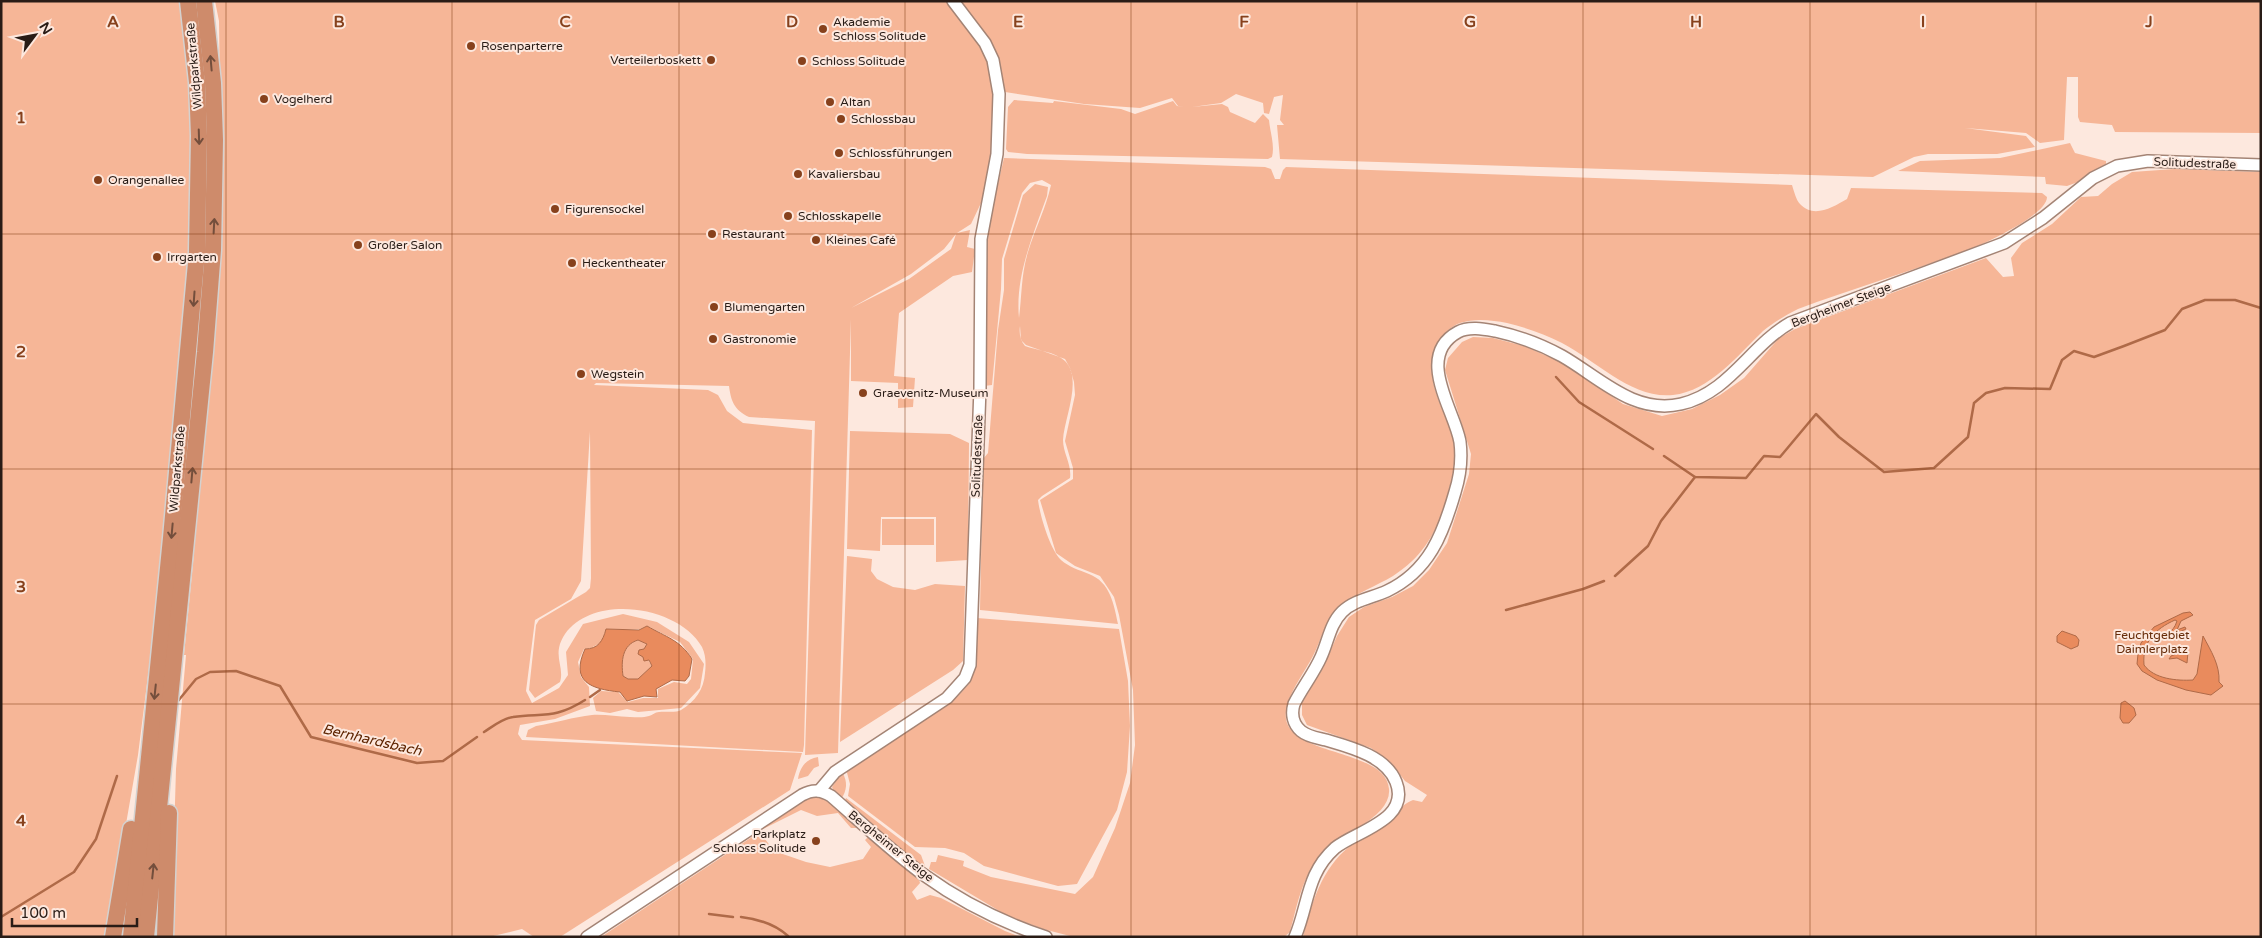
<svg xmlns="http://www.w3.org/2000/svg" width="2262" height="938" font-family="'Varela Round',sans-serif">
<rect width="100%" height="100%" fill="#fde8de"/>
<!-- green -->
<g fill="#f6b697" fill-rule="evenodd">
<polygon points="1,1 182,1 192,120 191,262 160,580 138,755 122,847 135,937 1,937"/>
<path d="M 215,1 L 947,1 L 974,35 L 989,59 L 994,90 L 992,159 L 981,203 L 971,224 L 957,233 L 970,230 L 967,247 L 975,249 L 972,272 L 953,276 L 899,313 L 894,376 L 915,378 L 913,407 L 898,408 L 898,383 L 851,381 L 851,319 L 838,753 L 805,755 L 815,421 L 749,417 C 734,410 731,401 729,386 L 596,383 L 594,385 L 708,390 L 718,395 L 727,411 L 743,423 L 812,430 L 804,745 L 803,752 L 526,737 L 528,730 L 536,726 C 555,723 573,717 592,715 C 604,714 617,717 630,717 C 636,717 643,718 649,716 C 653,715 655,712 659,712 C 666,711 676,713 681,710 C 695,702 704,689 705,673 C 706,665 706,655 702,647 C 679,606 594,593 565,634 C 551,655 565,666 560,682 L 535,698 L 529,690 L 536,625 L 539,620 L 586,592 L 590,588 L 591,578 L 590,431 L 581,581 L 571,599 L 535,620 L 526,691 L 532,703 L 559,688 L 568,675 L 566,652 L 583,624 L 623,614 L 657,622 L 689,642 L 704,664 L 700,688 L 681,708 L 638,712 L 627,709 L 610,713 L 596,711 L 593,698 L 601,691 L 618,692 L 628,702 L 643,698 L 658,698 L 658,689 L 674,682 L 687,684 L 691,679 L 693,659 L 680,642 L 647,626 L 640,629 L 606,629 L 602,642 L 591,648 L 584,649 L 578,662 L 581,677 L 589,687 L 590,706 L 555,719 L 520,725 L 518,734 L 522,740 L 802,753 L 790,790 L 560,937 L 534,937 L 522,929 L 489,937 L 171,937 L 176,769 L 186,655 L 184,655 L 194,553 L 195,502 L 221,156 L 219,21 ZM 956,234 L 951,249 L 909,279 L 851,308 L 911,274 L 944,249 Z"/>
<path d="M 959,1 L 2261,1 L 2261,133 L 2115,132 L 2112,125 L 2080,122 L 2078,117 L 2078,77 L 2067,77 L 2064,140 L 2040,143 L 2026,133 L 1965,128 L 2026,136 L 2035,147 L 1997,154 L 1928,154 L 1914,157 L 1873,177 L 1280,159 L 1277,125 L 1284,125 L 1280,120 L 1283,95 L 1274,97 L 1269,114 L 1264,113 L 1263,103 L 1236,94 L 1221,103 L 1192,107 L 1222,104 L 1228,107 L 1230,112 L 1255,123 L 1263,114 L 1269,120 C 1270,132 1275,145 1272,157 L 1268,159 L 1027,154 L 1008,152 L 1006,149 L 1008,107 L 1014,100 L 1053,103 L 1054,101 L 1121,109 L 1135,114 L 1173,101 L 1177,106 L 1185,107 L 1178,106 L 1172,98 L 1140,108 L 1084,104 L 1005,92 C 998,48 987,35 959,1 Z"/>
<polygon points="2070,143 2075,153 2106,161 2106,164 2078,182 2067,186 2046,184 2045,177 1898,171 1920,161 2000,158"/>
<path d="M 1004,158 L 1265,167 L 1271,169 L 1275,179 L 1280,179 L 1283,170 L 1286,167 L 1792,185 C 1794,191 1796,200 1800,204 C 1814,219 1833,207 1847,199 L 1851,188 L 2042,193 L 2047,197 C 2047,214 1993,239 1978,246 C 1919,269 1857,287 1798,309 C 1786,315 1774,322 1763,331 C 1738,355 1710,391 1673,395 C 1631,399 1597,361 1562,343 C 1544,334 1527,328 1507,323 C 1492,320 1475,318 1460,323 C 1450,327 1444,333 1439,342 C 1419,378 1446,408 1454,443 C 1456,452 1454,464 1453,472 C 1444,516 1432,551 1393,576 C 1376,586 1357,593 1341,605 C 1325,618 1322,639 1313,656 C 1305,671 1293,687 1288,703 C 1268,759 1386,744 1389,789 C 1392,818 1337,835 1320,856 C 1302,877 1297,906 1290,932 L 1284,937 L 1070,936 L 1043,929 L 1006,915 L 929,869 L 931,862 L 936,862 L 938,855 L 964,861 L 963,866 L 991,877 L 1075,894 L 1093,877 L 1115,828 L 1130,783 L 1135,745 L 1133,690 L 1119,615 L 1114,597 L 1100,576 L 1075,566 L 1056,553 L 1040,500 L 1073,479 L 1073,468 L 1065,441 L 1075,395 L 1074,382 L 1070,368 L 1065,359 L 1026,345 L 1021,340 L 1020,326 C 1019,333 1020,340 1025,346 C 1036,350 1056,352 1065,361 C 1083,379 1064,419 1063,440 C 1063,453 1072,465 1070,478 L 1042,496 L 1038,500 C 1040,516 1050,549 1061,560 C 1069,567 1079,570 1089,574 C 1110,582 1114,604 1118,624 L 980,610 L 983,459 L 988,453 L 998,330 L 1004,290 L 1004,259 L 1023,195 L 1035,184 L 1048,187 L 1047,196 C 1033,235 1015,276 1019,318 C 1022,295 1021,275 1028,252 C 1035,229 1046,208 1051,185 L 1042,180 L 1030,183 L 1022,193 L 1002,259 L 1001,289 L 992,385 L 984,386 L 986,262 L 990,218 Z"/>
<path d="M 2174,169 L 2261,172 L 2261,937 L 1303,937 C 1312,903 1321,869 1350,846 C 1361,837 1377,832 1389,823 C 1401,815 1397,806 1413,800 L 1422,802 L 1427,795 L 1405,781 L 1390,762 L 1371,748 L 1307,725 L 1302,715 L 1302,703 L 1323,668 L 1337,636 L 1349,617 L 1364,607 L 1392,597 L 1413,586 L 1429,570 L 1447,543 L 1469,474 L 1471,454 L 1445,370 L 1448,358 L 1462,342 L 1473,337 L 1493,338 L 1524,346 L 1563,363 L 1623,404 L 1662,416 L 1692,409 L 1720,395 L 1744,378 L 1779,338 L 1795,329 L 1986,258 L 2003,277 L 2014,276 L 2011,258 L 2022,243 L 2052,224 L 2081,197 L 2098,196 L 2112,184 L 2132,172 Z"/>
<polygon points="850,431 950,434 969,443 968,560 936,562 936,517 881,517 880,551 847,549"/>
<rect x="882" y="519" width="52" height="26"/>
<polygon points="847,556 872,559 871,571 877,579 893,587 915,590 935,584 965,586 963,661 953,670 840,742"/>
<polygon points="977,618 1119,629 1128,681 1130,726 1127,772 1117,810 1077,884 1058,886 984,866 964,853 945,848 915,847 848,796 850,784 846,769 957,697 969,684 974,667"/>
<path d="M 638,640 L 647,644 L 644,649 L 643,657 L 648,660 L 652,666 L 638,679 L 628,679 L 623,676 C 621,661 622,645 638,640 Z"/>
<path d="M 818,757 L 819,766 L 814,768 L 808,776 L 798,779 C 800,767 806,759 818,757 Z"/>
<path d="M 842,772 C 848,781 847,791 841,799 L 835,794 L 832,787 Z"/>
<path d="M 814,797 C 827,797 852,818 857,828 L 851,828 L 838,813 L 817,816 L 801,810 L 763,829 L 760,827 L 802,800 Z"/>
<polygon points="846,798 921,855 925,866 924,870 844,803"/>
<polygon points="755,835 762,835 774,851 806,862 830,867 863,859 871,847 865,840 868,837 918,876 920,883 912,892 917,900 930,895 941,898 1005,931 1021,937 601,937"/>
</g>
<!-- water -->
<g fill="#e98b5d" stroke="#af6a48" fill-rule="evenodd">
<path d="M 2190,612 L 2193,615 L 2181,621 L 2177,630 L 2185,627 L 2186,629 L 2162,640 C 2164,634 2173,634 2177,621 L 2175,620 C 2155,629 2142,642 2144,665 C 2154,679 2177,681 2193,680 L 2197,674 L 2203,636 C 2211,651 2220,665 2219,682 L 2223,686 L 2211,695 L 2186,690 L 2157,680 L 2142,671 L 2137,664 L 2138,654 L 2141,643 L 2154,627 L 2183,613 Z"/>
<path d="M 647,626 C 666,637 680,640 692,659 L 689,676 L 685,681 L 672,680 L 656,689 L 657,697 L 644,696 L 627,701 L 620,692 C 591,689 570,682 585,649 C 598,649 603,641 606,629 L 639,630 ZM 638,640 L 647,644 L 644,649 L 639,650 L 638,654 L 643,657 L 644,661 L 649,660 L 652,666 L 638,679 L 628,679 L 623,676 C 621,661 622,645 638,640 Z"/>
<polygon points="2062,631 2076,636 2079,640 2078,646 2071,649 2057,642 2057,636"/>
<polygon points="2186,650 2188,652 2187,663 2177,658 2169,659 2171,656"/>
<polygon points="2125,701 2134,708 2136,715 2129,723 2123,723 2120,718 2121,703"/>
</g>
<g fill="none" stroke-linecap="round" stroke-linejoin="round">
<!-- stream -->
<g stroke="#af6a48" stroke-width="2.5">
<polyline points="1556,377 1579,402 1653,449"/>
<polyline points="1664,456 1695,477 1746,478 1764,456 1780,457 1816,414 1839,437 1884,472 1934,468 1968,437 1974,403 1986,393 2005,388 2050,389 2062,360 2074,351 2094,357 2124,346 2165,330 2182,309 2205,300 2235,300 2261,308"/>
<polyline points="1615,576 1648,546 1661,521 1695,477"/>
<polyline points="1506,610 1583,589 1604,581"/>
<polyline points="590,697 600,690"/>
<polyline points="178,701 196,679 210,672 236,671 280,686 311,737 417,763 443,761 477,737"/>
<path d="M 484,732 C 492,727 503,718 513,717 C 544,713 555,719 585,700"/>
<polyline points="709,914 733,917"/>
<polyline points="1,917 74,872 96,839 117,776"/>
<path d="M 741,917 C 758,919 775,924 788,936"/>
</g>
<defs>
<g id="minor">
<polyline points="819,791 835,772 947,698 965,678 970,665 980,388 981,239 997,154 999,94 993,60 985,43 953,1"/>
<path d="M 587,937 L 802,795 C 813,789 821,790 831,796 C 862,823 891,851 924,875 C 960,901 1004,923 1046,937"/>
<path d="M 1295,937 C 1309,904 1306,874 1335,848 C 1356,831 1411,820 1396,782 C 1386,756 1350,747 1326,740 C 1318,738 1308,737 1301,731 C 1293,724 1291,714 1294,704 C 1302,688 1314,673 1321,657 C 1328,642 1330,624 1342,612 C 1354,600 1372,598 1387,591 C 1429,571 1443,534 1455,492 C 1460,476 1462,458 1460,442 C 1455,411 1414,356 1458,332 C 1469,326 1484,329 1495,331 C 1518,336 1542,345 1562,356 C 1599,377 1634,415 1681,404 C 1729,393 1750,346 1790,323 L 2004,243 L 2043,218 L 2093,178 L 2117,166 L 2148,161 L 2261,165"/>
</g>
<g id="highway">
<polyline points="113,937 131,829"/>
<polyline points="131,937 171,538 197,252 199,136 197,82 188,1"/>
<polyline points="146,937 205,352 213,250 215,140 213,83 204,1"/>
<polyline points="165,937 169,813"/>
</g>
</defs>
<!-- minor casing -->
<use href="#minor" stroke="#a48475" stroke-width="14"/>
<!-- highway casing -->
<use href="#highway" stroke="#d4d2d0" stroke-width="19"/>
<!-- minor -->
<use href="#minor" stroke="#fff" stroke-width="11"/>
<!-- highway -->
<use href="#highway" stroke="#ce8b6b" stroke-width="16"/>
</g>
<!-- one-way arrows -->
<defs><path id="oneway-shaft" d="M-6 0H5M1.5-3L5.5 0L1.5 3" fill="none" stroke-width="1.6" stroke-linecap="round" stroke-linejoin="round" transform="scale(1.25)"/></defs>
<g stroke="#734e3c">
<use href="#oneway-shaft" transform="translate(211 63) rotate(-95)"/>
<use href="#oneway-shaft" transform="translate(199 137) rotate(88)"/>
<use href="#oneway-shaft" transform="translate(214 226) rotate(-87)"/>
<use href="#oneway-shaft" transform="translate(194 299) rotate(94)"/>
<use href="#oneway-shaft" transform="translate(192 475) rotate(-85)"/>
<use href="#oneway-shaft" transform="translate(172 531) rotate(95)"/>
<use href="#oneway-shaft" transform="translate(155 692) rotate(96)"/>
<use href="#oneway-shaft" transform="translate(153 871) rotate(-84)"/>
</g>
<!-- grid -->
<path fill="none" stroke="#87411c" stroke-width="1" stroke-opacity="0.55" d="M 226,1 L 226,937M 452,1 L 452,937M 679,1 L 679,937M 905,1 L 905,937M 1131,1 L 1131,937M 1357,1 L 1357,937M 1583,1 L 1583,937M 1810,1 L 1810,937M 2036,1 L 2036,937M 1,234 L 2261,234M 1,469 L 2261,469M 1,704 L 2261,704"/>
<!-- markers -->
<g fill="#87411c" stroke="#fde8de" stroke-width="2">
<circle cx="823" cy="29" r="5"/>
<circle cx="471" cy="46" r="5"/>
<circle cx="711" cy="60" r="5"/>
<circle cx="802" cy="61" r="5"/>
<circle cx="264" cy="99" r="5"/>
<circle cx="830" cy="102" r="5"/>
<circle cx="841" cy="119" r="5"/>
<circle cx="839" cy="153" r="5"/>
<circle cx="798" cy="174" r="5"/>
<circle cx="98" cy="180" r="5"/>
<circle cx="555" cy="209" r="5"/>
<circle cx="788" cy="216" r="5"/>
<circle cx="712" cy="234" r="5"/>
<circle cx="816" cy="240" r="5"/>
<circle cx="358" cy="245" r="5"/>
<circle cx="157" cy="257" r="5"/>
<circle cx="572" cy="263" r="5"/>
<circle cx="714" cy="307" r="5"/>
<circle cx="713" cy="339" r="5"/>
<circle cx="581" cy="374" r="5"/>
<circle cx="863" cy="393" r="5"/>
<circle cx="816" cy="841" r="5"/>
</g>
<g text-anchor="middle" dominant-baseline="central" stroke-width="4" stroke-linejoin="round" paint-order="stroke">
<!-- poi labels -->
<g font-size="12" fill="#291c16" stroke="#fde8de" text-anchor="start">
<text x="833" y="22">Akademie<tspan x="833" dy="14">Schloss Solitude</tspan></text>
<text x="481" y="46">Rosenparterre</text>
<text x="701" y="60" text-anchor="end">Verteilerboskett</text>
<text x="812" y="61">Schloss Solitude</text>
<text x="274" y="99">Vogelherd</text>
<text x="840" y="102">Altan</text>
<text x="851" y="119">Schlossbau</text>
<text x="849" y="153">Schlossführungen</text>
<text x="808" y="174">Kavaliersbau</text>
<text x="108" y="180">Orangenallee</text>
<text x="565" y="209">Figurensockel</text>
<text x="798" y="216">Schlosskapelle</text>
<text x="722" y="234">Restaurant</text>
<text x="826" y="240">Kleines Café</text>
<text x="368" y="245">Großer Salon</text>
<text x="167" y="257">Irrgarten</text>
<text x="582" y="263">Heckentheater</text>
<text x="724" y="307">Blumengarten</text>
<text x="723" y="339">Gastronomie</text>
<text x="591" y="374">Wegstein</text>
<text x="873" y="393">Graevenitz-Museum</text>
<text x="806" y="834" text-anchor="end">Parkplatz<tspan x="806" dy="14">Schloss Solitude</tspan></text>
</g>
<!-- street labels -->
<g font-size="12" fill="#291c16" stroke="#fde8de">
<text transform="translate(194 66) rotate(-95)">Wildparkstraße</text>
<text transform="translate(2195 163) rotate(2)">Solitudestraße</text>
<text transform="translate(1841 305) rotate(-21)">Bergheimer Steige</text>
<text transform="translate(977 456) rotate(-88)">Solitudestraße</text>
<text transform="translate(177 469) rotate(-85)">Wildparkstraße</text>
<text transform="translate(891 846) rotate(39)">Bergheimer Steige</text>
</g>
<!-- park labels -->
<g font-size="12" fill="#672c09" stroke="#fde8de">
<text x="2152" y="635">Feuchtgebiet<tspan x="2152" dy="14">Daimlerplatz</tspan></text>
</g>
<!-- water labels -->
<g font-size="14" font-style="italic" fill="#5e2400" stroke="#fde8de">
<text transform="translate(372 740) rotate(13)">Bernhardsbach</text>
</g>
</g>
<g font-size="16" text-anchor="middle" font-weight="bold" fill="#87411c" stroke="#fde8de" stroke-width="4" stroke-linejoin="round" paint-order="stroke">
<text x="113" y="27">A</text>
<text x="339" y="27">B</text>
<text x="565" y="27">C</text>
<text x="792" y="27">D</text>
<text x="1018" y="27">E</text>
<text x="1244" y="27">F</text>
<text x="1470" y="27">G</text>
<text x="1696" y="27">H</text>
<text x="1923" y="27">I</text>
<text x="2149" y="27">J</text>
<text x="21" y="123">1</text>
<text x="21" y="357">2</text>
<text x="21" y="592">3</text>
<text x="21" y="826">4</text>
</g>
<!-- border -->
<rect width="2262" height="938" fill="none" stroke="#291c16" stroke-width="5"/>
<!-- north arrow -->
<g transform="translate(35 35) rotate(58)" stroke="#fde8de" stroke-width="4" paint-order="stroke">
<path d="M0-4L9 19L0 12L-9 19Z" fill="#291c16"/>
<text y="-8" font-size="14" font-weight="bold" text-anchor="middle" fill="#291c16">N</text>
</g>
<!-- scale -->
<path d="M12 918v8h125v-8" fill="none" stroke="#291c16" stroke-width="2.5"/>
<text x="20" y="918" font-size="15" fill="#291c16" stroke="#fde8de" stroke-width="4" paint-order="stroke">100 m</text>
</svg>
